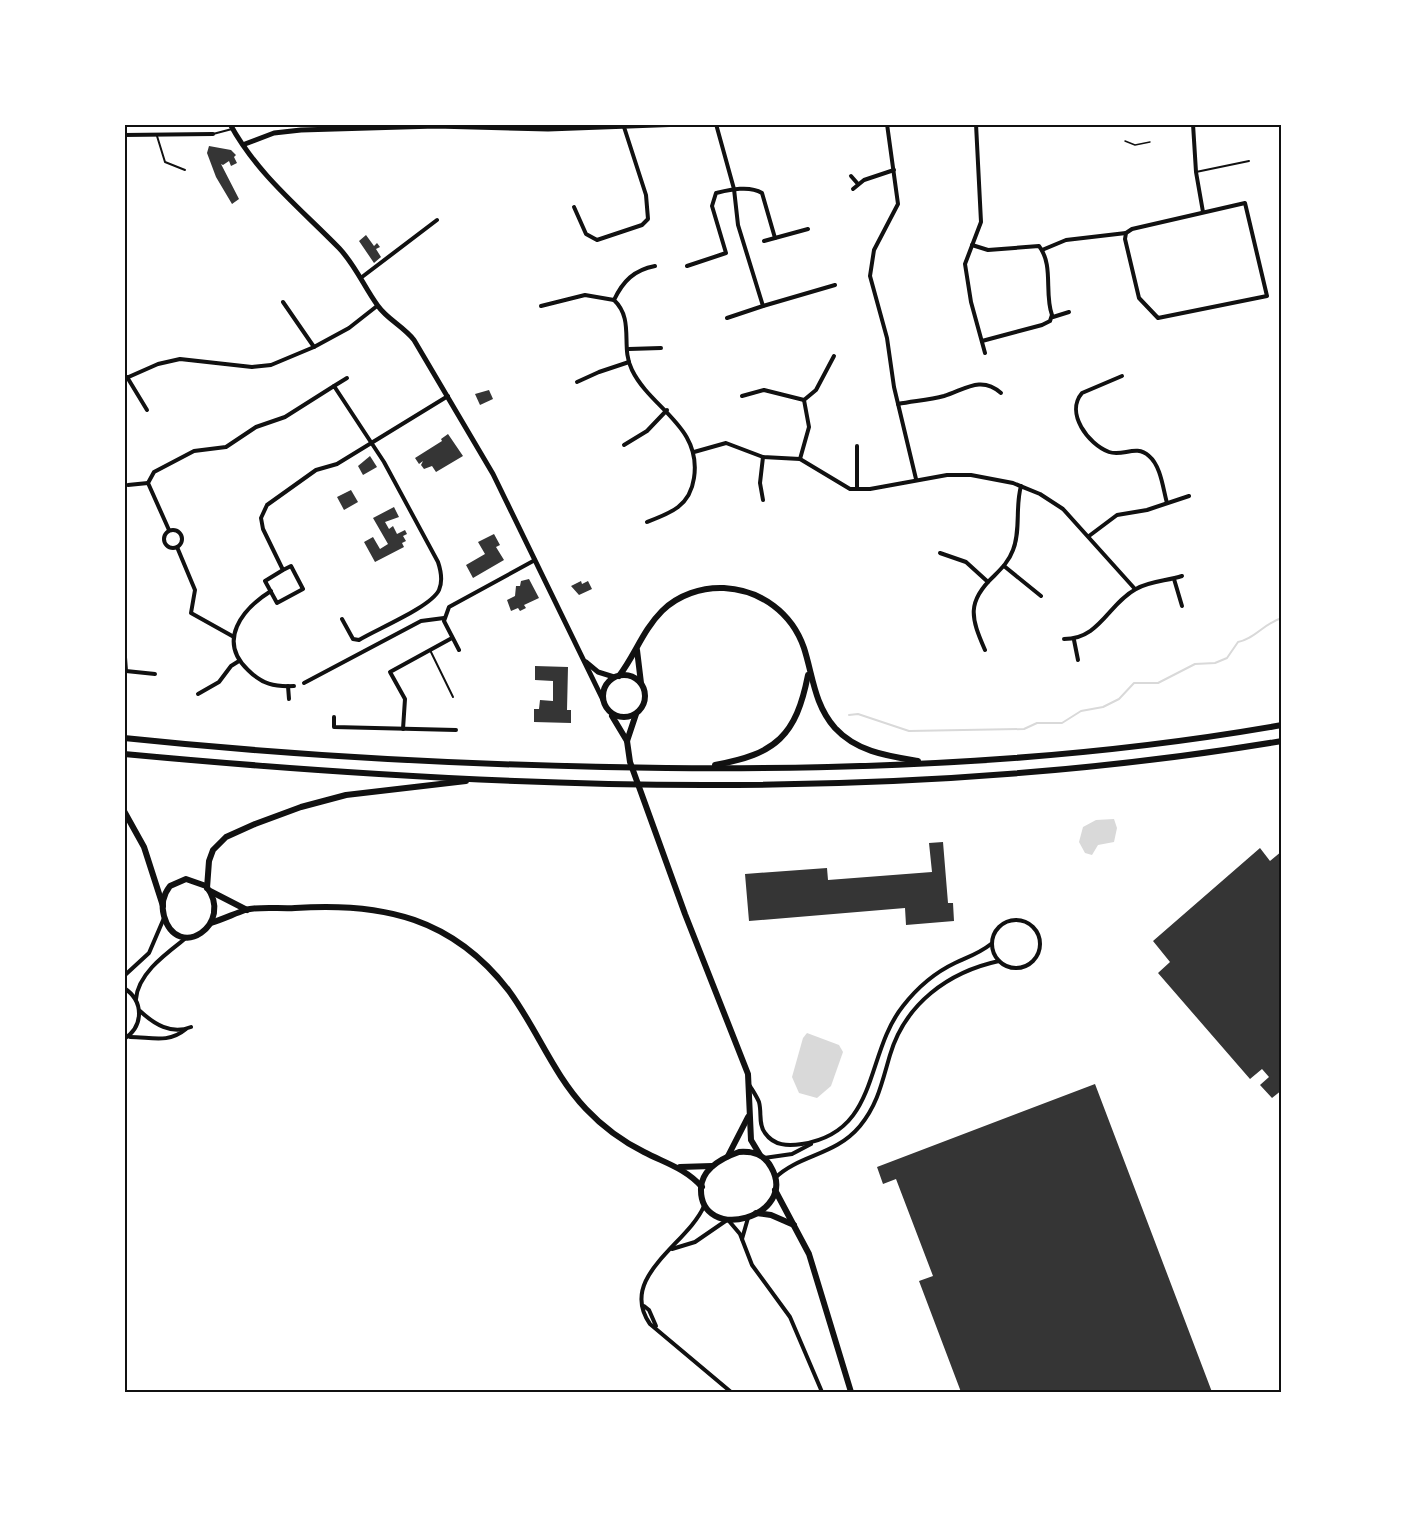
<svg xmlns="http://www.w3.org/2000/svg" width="1406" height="1517" font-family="'Fira Sans Condensed',sans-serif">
<rect width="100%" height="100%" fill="#fff"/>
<!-- water -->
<g fill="#d9d9d9">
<polygon points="1114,819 1117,828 1114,842 1098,845 1092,855 1085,853 1079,842 1083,827 1096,820"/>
<polygon points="807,1033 839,1045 843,1052 831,1086 817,1098 799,1093 792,1077 803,1038"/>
</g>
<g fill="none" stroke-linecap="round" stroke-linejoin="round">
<!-- stream -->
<path stroke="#d9d9d9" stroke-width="2" d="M 849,715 L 858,714 L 909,731 L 1024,729 L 1037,723 L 1062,723 L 1081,711 L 1103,707 L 1119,699 L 1134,683 L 1158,683 L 1195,664 L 1215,663 L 1227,658 L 1238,642 C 1255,639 1264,623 1282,618"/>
</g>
<!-- building -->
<g fill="#353535">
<polygon points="209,146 231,150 236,155 234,157 237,163 231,166 229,161 223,165 221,164 239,199 232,204 216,177 207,153"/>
<polygon points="366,235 374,246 377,243 380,247 376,249 381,257 374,263 359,241"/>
<polygon points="489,390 493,399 480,405 475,394"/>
<polygon points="448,434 463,456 436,472 432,466 424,469 421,465 423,461 419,464 415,458 442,441 441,439"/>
<polygon points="370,456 377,467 363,475 358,466"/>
<polygon points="351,490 358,502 344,510 337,497"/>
<polygon points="394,507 399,517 385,522 389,529 393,526 397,534 405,530 407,534 403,536 406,541 402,543 404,547 375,562 364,542 373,537 380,549 388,544 373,518"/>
<polygon points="494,534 500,545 496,547 504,560 473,578 466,565 485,554 478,542"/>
<polygon points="529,579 539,598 524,605 526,608 520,611 518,608 511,611 507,600 515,596 516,586 520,586 521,581"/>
<polygon points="581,581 582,584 588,581 592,589 579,595 571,586"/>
<polygon points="535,666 568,667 567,710 571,710 571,723 534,722 534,709 539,709 540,700 553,701 553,681 535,680"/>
<polygon points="943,842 948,903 953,903 954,921 906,925 905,908 749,921 745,874 827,868 828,880 932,872 929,843"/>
<polygon points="1260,848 1270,861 1282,851 1282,1090 1272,1098 1260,1085 1269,1077 1262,1069 1250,1079 1158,973 1170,962 1153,941"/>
<polygon points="1095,1084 1212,1392 961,1392 919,1281 933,1276 896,1179 883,1184 877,1167"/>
</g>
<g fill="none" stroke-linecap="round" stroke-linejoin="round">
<!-- path -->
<polyline stroke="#111" stroke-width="1.5" points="1125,141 1135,145 1150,142"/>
<!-- service -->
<g stroke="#111" stroke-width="2">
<polyline points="213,134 232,129"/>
<polyline points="157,136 165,162 185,170"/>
<polyline points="1196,172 1249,161"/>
<polyline points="430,650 453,697"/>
</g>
<!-- minor -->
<g stroke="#111" stroke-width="4">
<polyline points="716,124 734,189 738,225 763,306 727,318"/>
<polyline points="887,124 898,204 874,250 870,276 887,338 894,387 916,479"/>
<polyline points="976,124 981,222 965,264 971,302 985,353"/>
<polyline points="1193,124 1196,172 1203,212"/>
<polyline points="124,135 213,134"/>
<polyline points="851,176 858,184"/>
<polyline points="853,189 864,180 894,170"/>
<polygon points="1245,203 1267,296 1158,318 1139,298 1125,239 1126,233 1132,229"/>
<polyline points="574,207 586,234 597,240 642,225 648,219 646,195 624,127"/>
<polyline points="764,241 808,229"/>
<path d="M 972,245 L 988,250 L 1039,246 C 1054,265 1044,294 1052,315 L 1050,321 L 1042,325 L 982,341"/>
<polyline points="1042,250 1066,240 1126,233"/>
<path d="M 687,266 L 726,253 L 712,206 L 716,193 C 729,190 749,185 762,193 L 775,238"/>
<polyline points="362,277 437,220"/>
<polyline points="541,306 585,295 614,300"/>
<polyline points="763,306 835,285"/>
<polyline points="1053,317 1069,312"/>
<polyline points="314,347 349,328 377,306"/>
<polyline points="629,349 661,348"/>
<path d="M 1122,376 L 1082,393 C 1065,413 1088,444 1109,452 C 1123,457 1136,444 1149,456 C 1161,466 1163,489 1167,503"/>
<polyline points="127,377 147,410"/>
<polyline points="124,379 158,364 180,359 252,367 271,365 314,347 283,302"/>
<polyline points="577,382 599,372 629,362"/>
<polyline points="334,386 347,378"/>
<polyline points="742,396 764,390 804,400"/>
<path d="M 898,404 C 913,401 929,400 944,396 C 964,390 981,375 1001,393"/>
<polyline points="624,445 647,431 667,410"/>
<polyline points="857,446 857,489"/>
<polyline points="694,452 726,443 763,457 800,459 850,489 870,489 947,475 971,475 1013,483 1040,494 1063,509 1135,589"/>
<polyline points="763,457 760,483 763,500"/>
<polyline points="800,459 809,427 804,400 816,390 834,356"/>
<polyline points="128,485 148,483"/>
<path d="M 647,522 C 671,513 690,506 694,478 C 702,426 651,409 632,370 C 620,347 635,320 614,300 C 623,281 634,270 655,266"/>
<circle cx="173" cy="539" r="9"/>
<path d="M 169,530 L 148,483 L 154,472 L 194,451 L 226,447 L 256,427 L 285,417 L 334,386 L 384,462 L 438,562 C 441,571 443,581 439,590 C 431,607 377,629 359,640 L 353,639 L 342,619"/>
<polyline points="1089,536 1117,515 1147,510 1189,496"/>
<polyline points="177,547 195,590 191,613 234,637"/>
<polyline points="940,553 966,562 988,582"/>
<polyline points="1004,566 1041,596"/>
<polyline points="283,570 265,581 277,603 303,589 291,566 283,570 263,529 261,518 267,505 316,470 337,464 448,396"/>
<polyline points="1174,579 1182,606"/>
<path d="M 271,591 C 242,609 217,641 248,670 C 262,684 274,687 294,686"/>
<path d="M 1064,639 C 1100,639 1108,604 1136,589 C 1149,581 1167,581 1182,576"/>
<polyline points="1074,640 1078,660"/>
<polyline points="124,644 126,671 155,674"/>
<polyline points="459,650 444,621 449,607 535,560"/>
<path d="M 985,650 C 971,618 966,602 994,576 C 1002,568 1009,561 1013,550 C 1021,530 1015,507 1021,486"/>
<polyline points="304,683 421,621 444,618"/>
<polyline points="288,686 289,699"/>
<polyline points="198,694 219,682 231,666 239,661"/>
<polyline points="334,717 334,727 456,730"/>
<polyline points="403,729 405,699 390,672 452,638"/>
<circle cx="1016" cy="944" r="24"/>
<polyline points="124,976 149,953 164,918"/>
<path d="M 124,988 C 144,1001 144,1026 124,1039"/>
<path d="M 136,999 C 138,973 167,953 186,938"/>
<path d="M 140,1011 C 154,1024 171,1035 191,1027"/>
<path d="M 130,1037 C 151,1037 168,1044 186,1029"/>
<path d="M 750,1086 C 753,1091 757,1097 759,1102 C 762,1113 758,1124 765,1133 C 774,1146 788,1146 802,1144 C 880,1132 864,1055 903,1006 C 917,988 934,973 955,963 C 968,957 980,953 991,944"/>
<polyline points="764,1158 792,1154 811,1144"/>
<path d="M 775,1178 C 800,1154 835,1156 860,1126 C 878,1104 882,1082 890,1055 C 905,1004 948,972 999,961"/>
<path d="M 704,1206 C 688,1244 617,1277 650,1324 L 731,1392"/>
<polyline points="729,1221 740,1234 752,1265 790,1317 822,1392"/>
<polyline points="742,1239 748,1218"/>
<polyline points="672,1249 695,1242 727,1220"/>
<polyline points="644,1306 649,1310 656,1326"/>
</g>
<!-- secondary -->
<g stroke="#111" stroke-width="5">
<path d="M 230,124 C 257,174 300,208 339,248 C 356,266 364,287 378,306 C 387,319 404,327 414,340 L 493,474 L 603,700"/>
<polyline points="245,144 274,133 301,130 436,126 548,129 683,124"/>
<polyline points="586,662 598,672 614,677"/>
</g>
<!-- primary -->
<g stroke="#111" stroke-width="6">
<circle cx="624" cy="696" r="21"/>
<polyline points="636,714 627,741 630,762 685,914 748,1074 751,1140 760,1155"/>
<polyline points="612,716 627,741"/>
<path d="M 186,879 L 206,886 C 236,924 177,963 164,916 C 161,905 163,895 170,886 Z"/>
<polyline points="210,891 247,910"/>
<path d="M 211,923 C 223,919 234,914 245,910 C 260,906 280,909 295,908 C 383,902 453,918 509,991 C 537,1029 553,1074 586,1109 C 602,1126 622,1141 644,1152 C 665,1163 685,1168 702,1187"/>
<path d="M 739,1152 C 753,1151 764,1154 771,1167 C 800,1217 699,1245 701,1188 C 702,1168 722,1158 739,1152 Z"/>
<polyline points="728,1156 748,1117"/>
<polyline points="680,1167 712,1166"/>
<polyline points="775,1190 809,1254 851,1392"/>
<polyline points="756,1213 771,1215 794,1225"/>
</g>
<!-- trunk -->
<g stroke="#111" stroke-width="6">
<polyline points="637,650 641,683"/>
<path d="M 619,676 C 635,655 643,630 662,611 C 678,595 702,587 724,588 C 761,590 792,613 804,648 C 813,676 814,704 835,728 C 857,752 888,756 918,761"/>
<path d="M 124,738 C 305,757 485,766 666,768 C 872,770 1078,761 1282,725"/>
<path d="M 124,754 C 508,790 900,805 1282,741"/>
<path d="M 715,765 C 776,754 796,736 808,675"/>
<polyline points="124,811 144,847 163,906"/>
<polyline points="207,888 209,861 213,850 226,837 255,824 301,807 346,795 466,781"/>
</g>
</g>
<!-- border -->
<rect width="1406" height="1517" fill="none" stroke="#ffffff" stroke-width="252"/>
<rect x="126" y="126" width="1154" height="1265" fill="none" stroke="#111" stroke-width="2"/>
</svg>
